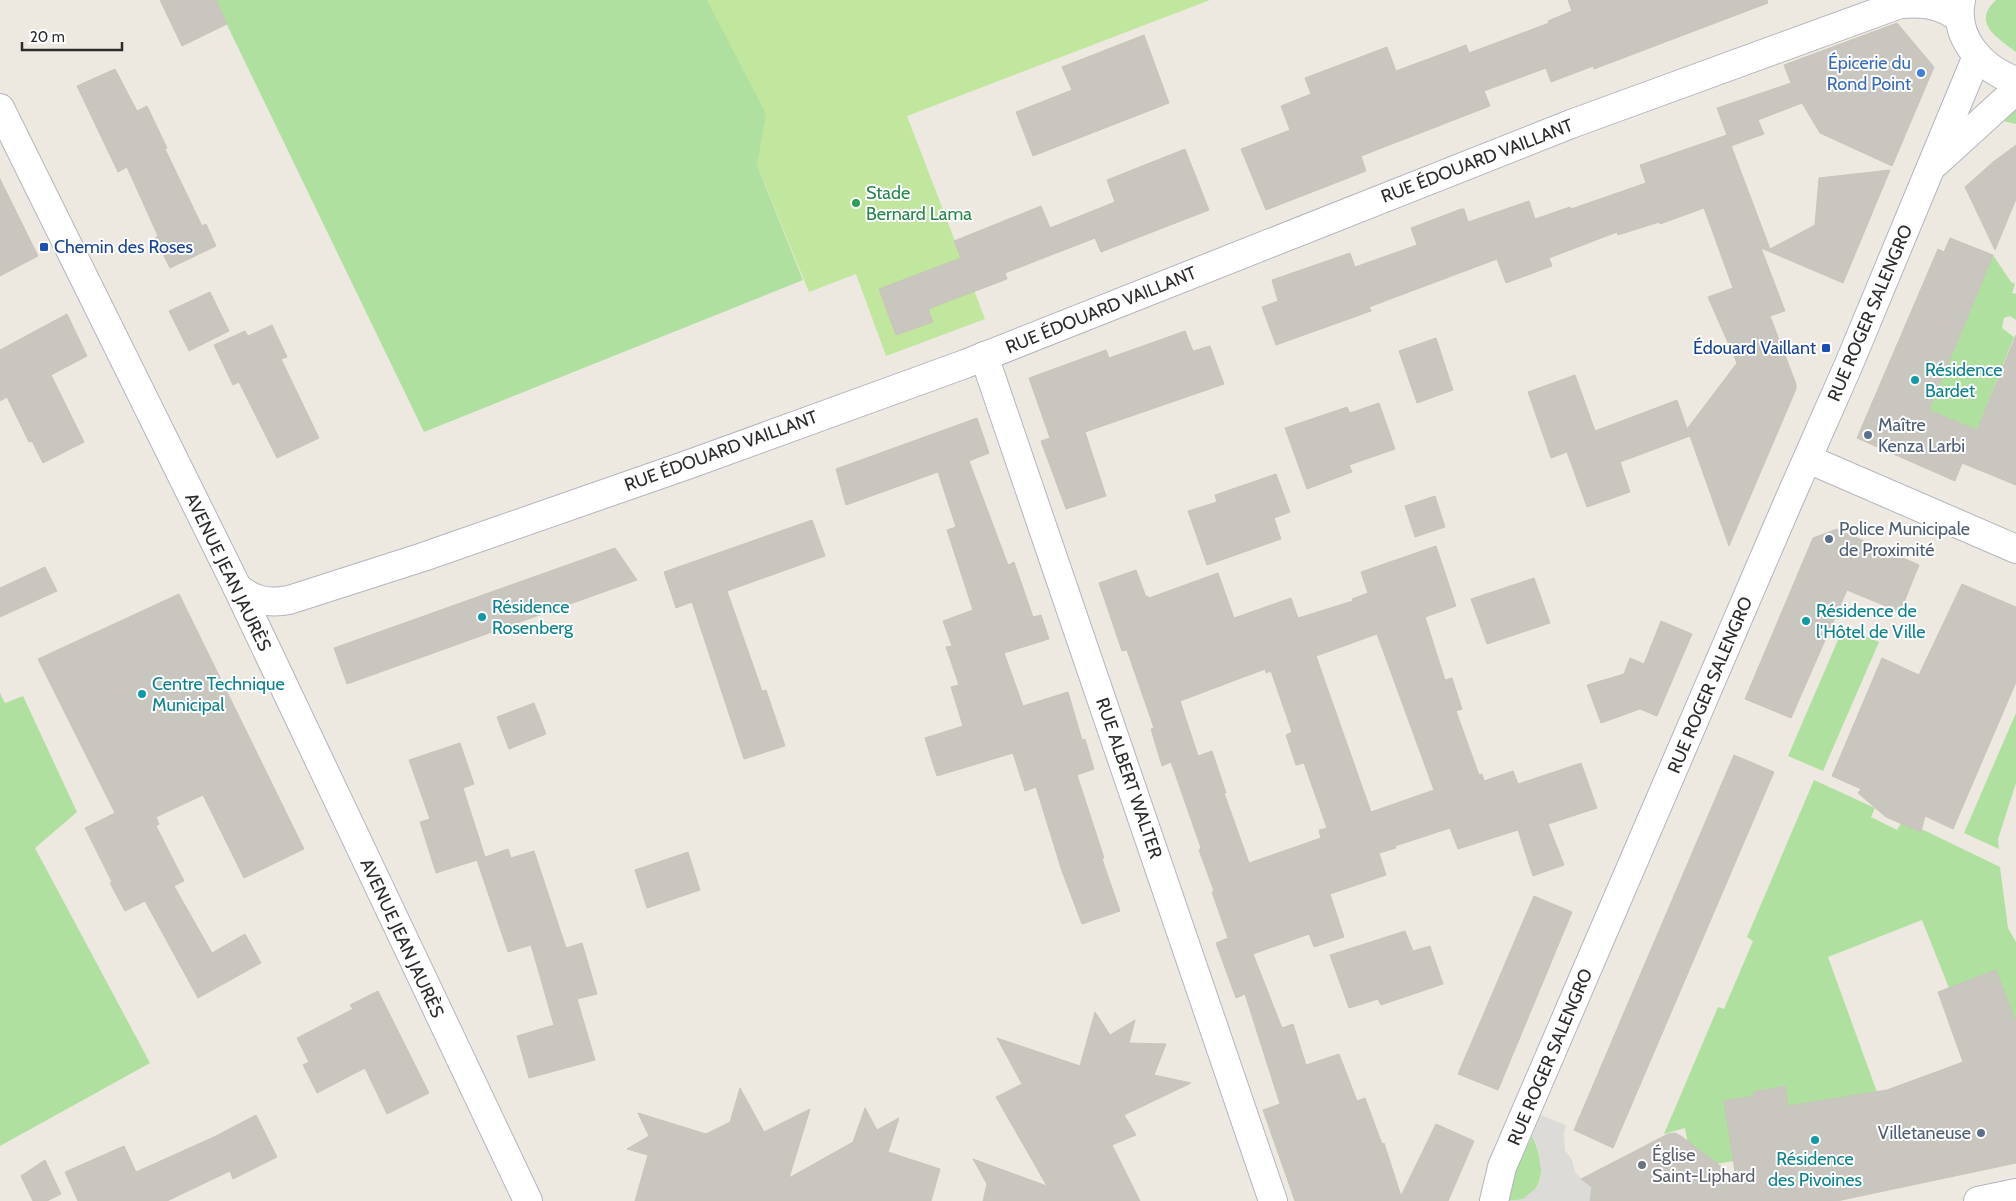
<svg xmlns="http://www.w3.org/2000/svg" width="2016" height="1201" font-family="Cabin,sans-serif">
<rect width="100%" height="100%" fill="#ede9e0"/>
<!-- green -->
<g fill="#b0e0a0">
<polygon points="215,0 842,0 757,165 803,280 424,432"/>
<path d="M 1996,0 L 2016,0 L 2016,52 C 1998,38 1971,23 1996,0 Z"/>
<polygon points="2016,105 2016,124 2003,121 2002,119"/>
<polygon points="1993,255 2011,282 2015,284 2012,293 2016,294 2016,320 2010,316 2004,318 2002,328 2014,337 1977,430 1929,410"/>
<polygon points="1844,626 1879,642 1823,771 1788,756"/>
<polygon points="0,693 5,703 23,696 77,812 35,848 150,1063 0,1146"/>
<polygon points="2016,713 2016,783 1998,839 1999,849 1964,833"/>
<polygon points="1814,780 1875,808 1871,817 1897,830 1903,820 2000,867 2008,928 2016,942 2016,1022 1949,988 1922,920 1828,957 1877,1092 1788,1107 1785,1086 1753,1092 1756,1111 1740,1160 1692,1168 1685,1128 1664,1134 1718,1007 1724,1009 1753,941 1747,937"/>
<path d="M 1532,1136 C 1542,1156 1549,1187 1523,1199 C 1519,1201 1512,1200 1507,1201 L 1514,1175 Z"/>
</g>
<!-- pitch -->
<polygon fill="#c1e69d" points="707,0 1210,0 907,116 985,319 886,356 856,274 809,292 757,165 766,114"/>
<!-- plaza -->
<polygon fill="#dddbd7" points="1540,1115 1566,1125 1564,1133 1565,1150 1572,1160 1575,1172 1586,1183 1592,1184 1590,1198 1596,1201 1507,1201 1523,1199 1538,1186 1541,1178 1541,1169 1537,1146 1532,1136"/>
<!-- building -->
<g fill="#c9c5bf" stroke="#c9c5b9" fill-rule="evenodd">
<polygon points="160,0 216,0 227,24 182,46"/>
<polygon points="1568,0 1767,0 1768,3 1594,69 1593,66 1551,82 1546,68 1484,91 1490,106 1361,156 1366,171 1266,210 1241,149 1290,130 1281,106 1311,94 1305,78 1387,47 1396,71 1466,45 1469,53 1549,23 1548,21 1572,11"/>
<polygon points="1897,23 1934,67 1892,166 1820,133 1802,103 1758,120 1764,134 1731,146 1717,108 1791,83 1784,65"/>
<polygon points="1144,35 1169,103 1033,156 1016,112 1072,90 1062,67"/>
<polygon points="115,69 137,111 147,106 167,148 165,149 202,226 206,224 216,246 170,268 155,238 158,236 127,167 118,172 77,86"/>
<polygon points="1727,135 1770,249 1815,225 1819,178 1890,170 1843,283 1761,248 1785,311 1770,316 1796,384 1796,389 1729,546 1690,436 1620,462 1630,492 1587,507 1567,452 1551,458 1528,392 1575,375 1595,431 1677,400 1687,429 1737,363 1708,297 1733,288 1704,208 1660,224 1659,222 1618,235 1617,232 1549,258 1552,266 1506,283 1497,259 1369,307 1371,311 1276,345 1262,307 1278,301 1272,280 1350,253 1355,267 1417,245 1411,228 1461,209 1464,209 1468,222 1529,201 1535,219 1570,207 1571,209 1646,183 1640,165"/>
<polygon points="2016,145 2016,199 1995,250 1965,187 1993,162"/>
<polygon points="1185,149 1209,210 1101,252 1095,238 1005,273 1007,279 928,309 933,322 896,335 879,289 961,258 954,241 1041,206 1050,228 1115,202 1107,180"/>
<polygon points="0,179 38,256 0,276"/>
<polygon points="1950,238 1993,255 1929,410 1977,430 2016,335 2016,485 1962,463 1955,481 1857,438 1938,249 1944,252"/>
<polygon points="210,292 229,331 189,351 169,311"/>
<polygon points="67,314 87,356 51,375 84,442 43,463 32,441 29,442 7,397 0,401 0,350"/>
<polygon points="272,325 287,357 281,359 319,438 277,458 239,382 233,385 214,345 245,331 248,336"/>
<polygon points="1185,331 1193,351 1210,346 1224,384 1085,432 1106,496 1066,509 1041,441 1050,438 1029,378 1106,350 1109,358"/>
<polygon points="1436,338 1453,390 1417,403 1399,351"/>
<polygon points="1379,403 1395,449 1349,465 1352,472 1307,489 1285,428 1347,407 1350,413"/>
<polygon points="977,418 989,453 969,461 1008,565 1014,562 1033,617 1041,615 1049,639 1004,653 1023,706 1068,692 1082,740 1085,739 1094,769 1077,775 1104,858 1102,859 1120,911 1082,924 1062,871 1036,787 1025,791 1013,753 937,776 933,764 925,738 963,726 951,687 959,685 946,647 952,646 943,621 973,610 947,530 956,527 938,472 846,505 836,469"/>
<polygon points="1276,474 1290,512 1274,518 1281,539 1207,565 1188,511 1217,502 1215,495"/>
<polygon points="1435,496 1445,527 1415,537 1405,506"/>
<polygon points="812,520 825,556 727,591 762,691 766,690 785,746 744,759 692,602 676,608 664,572"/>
<polygon points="1837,529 1919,565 1900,612 1847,590 1791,718 1745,699 1813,538"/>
<path d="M 1436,546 L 1456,606 L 1425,617 L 1445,680 L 1452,678 L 1462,709 L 1456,711 L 1479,775 L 1482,774 L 1484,781 L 1513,771 L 1518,784 L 1581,763 L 1597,808 L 1548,824 L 1564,865 L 1533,876 L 1518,830 L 1458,849 L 1450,828 L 1395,846 L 1396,848 L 1379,853 L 1386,875 L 1330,894 L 1344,937 L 1314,947 L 1309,934 L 1253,954 L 1282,1028 L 1293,1024 L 1306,1065 L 1339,1054 L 1357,1101 L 1365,1098 L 1382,1144 L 1384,1143 L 1401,1196 L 1436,1124 L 1474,1141 L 1448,1201 L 1295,1201 L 1263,1110 L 1280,1104 L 1245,994 L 1236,998 L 1216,943 L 1228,938 L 1212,892 L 1214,891 L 1199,850 L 1201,848 L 1171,762 L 1162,766 L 1151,729 L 1154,728 L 1127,650 L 1122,651 L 1099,583 L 1136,570 L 1146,597 L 1148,596 L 1149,598 L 1218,573 L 1234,618 L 1291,598 L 1298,618 L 1353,601 L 1352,599 L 1368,593 L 1361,572 ZM 1377,634 L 1434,790 L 1371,812 L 1316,656 ZM 1265,669 L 1266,673 L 1271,671 L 1292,732 L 1286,735 L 1296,765 L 1304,763 L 1327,828 L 1319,830 L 1321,838 L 1249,863 L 1224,793 L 1226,793 L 1212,751 L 1198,756 L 1180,701 Z"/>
<polygon points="615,548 637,580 347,684 334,648"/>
<polygon points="45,567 57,591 0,617 0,588"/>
<polygon points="1534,578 1550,623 1487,644 1471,599"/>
<polygon points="1962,584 2016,607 2016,682 1953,829 1925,816 1921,832 1886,817 1858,793 1861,789 1832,776 1882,658 1919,675"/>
<polygon points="179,594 304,849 244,878 203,795 156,817 159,824 156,826 184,881 174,886 212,953 245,934 261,963 198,998 145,901 125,911 110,883 112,882 85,828 115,813 38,659"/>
<polygon points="1661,621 1692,634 1657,716 1640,709 1601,723 1587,685 1624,674 1630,658 1644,664"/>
<polygon points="534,703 546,734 509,749 497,717"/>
<polygon points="460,743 474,784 463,788 485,857 508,849 511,858 534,851 566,948 582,943 597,994 577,999 595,1060 529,1078 517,1036 554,1025 531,945 508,952 477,860 436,873 420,822 430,819 409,760"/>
<polygon points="1734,755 1774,772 1613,1148 1574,1130"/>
<polygon points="688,852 700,890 647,908 635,870"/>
<polygon points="1534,896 1572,912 1498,1090 1458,1074"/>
<polygon points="1405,931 1413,951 1430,946 1443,984 1381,1005 1378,999 1349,1008 1330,955"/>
<polygon points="1996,970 2016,1022 2016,1163 1837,1201 1590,1201 1592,1187 1581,1179 1668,1134 1675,1133 1681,1136 1736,1178 1724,1101 1754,1096 1753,1092 1785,1086 1788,1106 1887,1090 1963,1062 1938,992"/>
<polygon points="378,991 429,1093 387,1114 365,1068 317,1093 303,1065 309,1062 297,1038 353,1009 350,1005"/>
<polygon points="1095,1012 1110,1035 1135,1020 1129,1043 1166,1044 1154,1075 1191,1083 1124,1115 1136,1135 1112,1145 1140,1201 983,1201 987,1184 973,1159 1047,1186 996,1097 1022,1084 997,1038 1080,1066"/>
<polygon points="740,1088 764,1132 810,1109 789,1178 853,1142 865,1108 877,1130 899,1118 888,1152 940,1169 931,1201 635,1201 648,1155 627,1149 649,1136 638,1113 706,1134 730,1122"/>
<polygon points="256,1115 277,1157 233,1179 230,1171 167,1201 78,1201 65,1172 124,1146 136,1172 214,1137"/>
<polygon points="45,1160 61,1194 47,1201 33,1201 21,1176"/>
</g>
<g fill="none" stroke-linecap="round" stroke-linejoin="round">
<defs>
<g id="minor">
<polyline points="984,356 1273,1201"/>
<polyline points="1808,459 2016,549"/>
<path d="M 237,587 C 253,601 269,604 289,600 L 423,557 L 687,465 L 965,364 L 1571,124 L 1900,4 C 1923,2 1940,4 1959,18"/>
<polyline points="1978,1201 2016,1193"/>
</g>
<g id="tertiary">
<path d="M 1961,0 C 1953,38 1982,69 2016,81"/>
<polyline points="0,108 237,587 528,1201"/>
<polyline points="1936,163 2016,90"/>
<polyline points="1494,1201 1502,1167 1789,500 1849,364 1977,56"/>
</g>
</defs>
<!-- minor casing -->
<use href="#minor" stroke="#b3b5bf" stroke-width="30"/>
<!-- tertiary casing -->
<use href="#tertiary" stroke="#b3b5bf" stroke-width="30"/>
<!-- minor -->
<use href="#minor" stroke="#fff" stroke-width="28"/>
<!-- tertiary -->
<use href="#tertiary" stroke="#fff" stroke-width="28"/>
</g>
<!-- markers -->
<circle fill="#3f7fe0" stroke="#fff" stroke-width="2" cx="1921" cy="73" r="5"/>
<circle fill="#2e9e5b" stroke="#fff" stroke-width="2" cx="856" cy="203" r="5"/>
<g fill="#1a4fb4" stroke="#fff" stroke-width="2">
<rect x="39" y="242" width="10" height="10" rx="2.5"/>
<rect x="1821" y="343" width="10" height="10" rx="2.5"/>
</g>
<g fill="#0f9aa8" stroke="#fff" stroke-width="2">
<circle cx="1915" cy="380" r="5"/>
<circle cx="482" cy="617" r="5"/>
<circle cx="1806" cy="621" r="5"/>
<circle cx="142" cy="694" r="5"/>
<circle cx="1815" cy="1140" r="5"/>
</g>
<g fill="#5c6f8a" stroke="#fff" stroke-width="2">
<circle cx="1868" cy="435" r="5"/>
<circle cx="1829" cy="539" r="5"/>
<circle cx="1981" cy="1133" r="5"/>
</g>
<circle fill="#6b7280" stroke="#fff" stroke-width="2" cx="1642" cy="1165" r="5"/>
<g text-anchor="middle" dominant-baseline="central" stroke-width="4" stroke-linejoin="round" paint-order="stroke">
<!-- shop labels -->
<g font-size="18" fill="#366cbe" stroke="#fff" text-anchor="end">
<text x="1911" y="63">Épicerie du<tspan x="1911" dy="21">Rond Point</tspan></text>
</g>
<!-- street labels -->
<g font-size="18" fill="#2c2c2c" stroke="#fff">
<text transform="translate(1477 161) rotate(-21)">RUE ÉDOUARD VAILLANT</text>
<text transform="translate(1101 310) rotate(-22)">RUE ÉDOUARD VAILLANT</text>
<text transform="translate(1870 313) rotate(-67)">RUE ROGER SALENGRO</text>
<text transform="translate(721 451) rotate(-20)">RUE ÉDOUARD VAILLANT</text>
<text transform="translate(228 572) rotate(64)">AVENUE JEAN JAURÈS</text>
<text transform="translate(1710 685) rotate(-67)">RUE ROGER SALENGRO</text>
<text transform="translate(1129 778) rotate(71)">RUE ALBERT WALTER</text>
<text transform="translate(402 938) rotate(65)">AVENUE JEAN JAURÈS</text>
<text transform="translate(1550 1057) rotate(-67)">RUE ROGER SALENGRO</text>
</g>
<!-- leisure labels -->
<g font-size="18" fill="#27864d" stroke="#fff" text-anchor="start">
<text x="866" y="193">Stade<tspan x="866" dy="21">Bernard Lama</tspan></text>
</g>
<!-- transit labels -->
<g font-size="18" fill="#164399" stroke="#fff" text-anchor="start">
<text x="54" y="247">Chemin des Roses</text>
<text x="1816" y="348" text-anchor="end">Édouard Vaillant</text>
</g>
<!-- culture labels -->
<g font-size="18" fill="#0d838f" stroke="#fff" text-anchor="start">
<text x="1925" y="370">Résidence<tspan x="1925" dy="21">Bardet</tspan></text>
<text x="492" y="607">Résidence<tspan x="492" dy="21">Rosenberg</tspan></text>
<text x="1816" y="611">Résidence de<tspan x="1816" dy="21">l'Hôtel de Ville</tspan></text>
<text x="152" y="684">Centre Technique<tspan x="152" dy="21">Municipal</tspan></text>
<text x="1815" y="1159" text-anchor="middle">Résidence<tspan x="1815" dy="21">des Pivoines</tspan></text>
</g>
<!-- service labels -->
<g font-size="18" fill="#4e5e75" stroke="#fff" text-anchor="start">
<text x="1878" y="425">Maître<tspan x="1878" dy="21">Kenza Larbi</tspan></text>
<text x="1839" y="529">Police Municipale<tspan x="1839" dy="21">de Proximité</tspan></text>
<text x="1971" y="1133" text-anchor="end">Villetaneuse</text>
</g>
<!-- worship labels -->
<g font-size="18" fill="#5b616d" stroke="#fff" text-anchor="start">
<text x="1652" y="1155">Église<tspan x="1652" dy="21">Saint-Liphard</tspan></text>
</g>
</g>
<!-- scale -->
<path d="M22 42v8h100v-8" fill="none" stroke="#2c2c2c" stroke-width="2.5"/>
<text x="30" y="42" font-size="15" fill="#2c2c2c" stroke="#ffffff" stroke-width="4" paint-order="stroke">20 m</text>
</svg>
